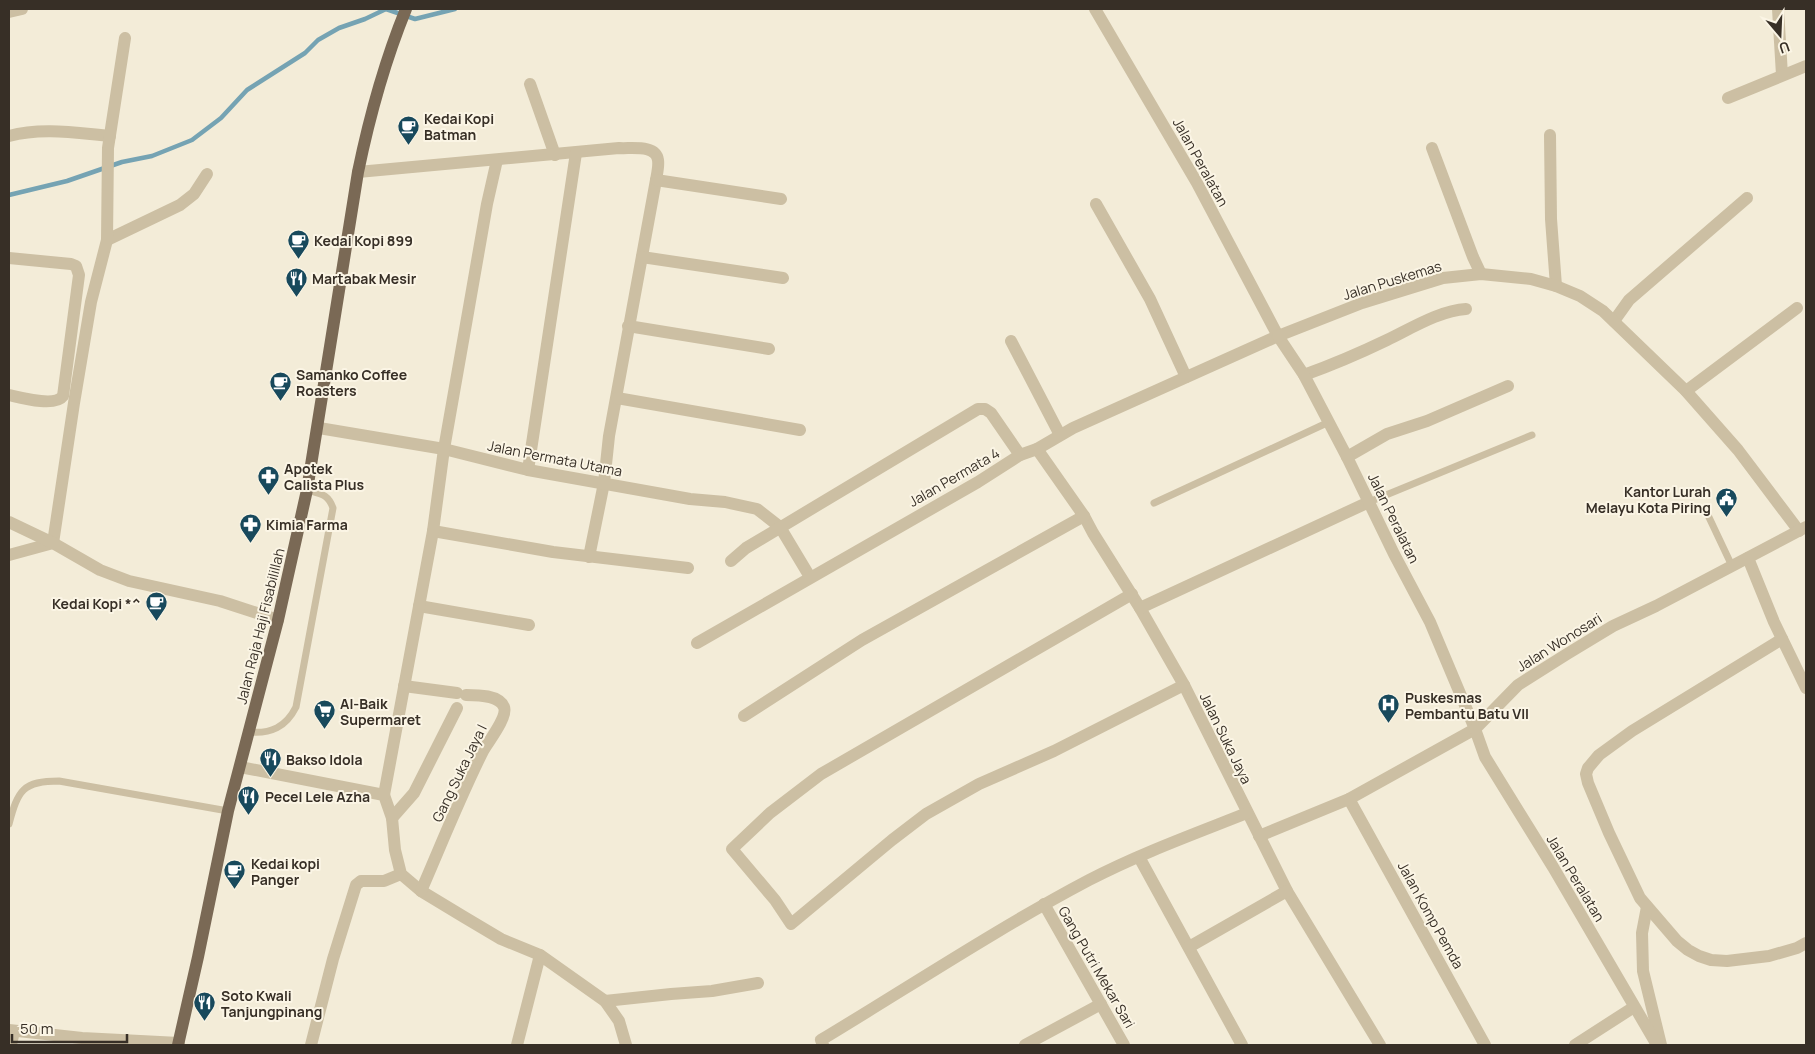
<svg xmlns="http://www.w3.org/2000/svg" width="1815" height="1054" font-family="Manrope,sans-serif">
<rect width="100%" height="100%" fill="#f3ecd8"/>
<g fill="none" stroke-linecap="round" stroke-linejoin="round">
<!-- stream -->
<g stroke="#75a3b3" stroke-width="4.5">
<polyline points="386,9 415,19 455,9"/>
<polyline points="9,195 67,181 122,162 152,156 192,140 221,118 247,90 305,53 318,40 339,28 365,19 386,9"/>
</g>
<!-- service -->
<g stroke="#ccbfa3" stroke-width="7">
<polyline points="1369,502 1532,435"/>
<polyline points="1154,503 1329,422"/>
<polyline points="1706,511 1732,566"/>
<path d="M 249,732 C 271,734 286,727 296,707 L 333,508 C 328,494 321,494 307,490"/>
<path d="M 9,824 C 18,790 23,781 59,781 L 228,811"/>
</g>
<!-- minor -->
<g stroke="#ccbfa3" stroke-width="12">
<polyline points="1778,9 1782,75"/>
<polyline points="9,12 22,9"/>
<polyline points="530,84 555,155"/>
<polyline points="1728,98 1806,66"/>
<polyline points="1550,135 1551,219 1556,286"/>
<path d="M 9,136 C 42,127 76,133 110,136"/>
<polyline points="1432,148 1473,257 1481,274"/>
<path d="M 358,172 L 619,148 C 630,149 656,144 658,160 C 659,166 657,174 656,180 L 609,436 L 604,483 L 589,557"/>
<polyline points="656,180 781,199"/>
<polyline points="1096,204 1150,299 1186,377"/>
<polyline points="107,240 180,205 194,194 207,174"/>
<polyline points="642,257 783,278"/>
<path d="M 9,258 L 71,264 L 76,266 L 79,275 L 63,396 C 55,407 22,398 9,395"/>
<polyline points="1614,321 1629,300 1747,198"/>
<polyline points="628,326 769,349"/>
<polyline points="1011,341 1060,435"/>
<path d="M 1304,375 C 1332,365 1360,353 1387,340 C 1410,329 1441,310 1466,309"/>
<polyline points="1686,391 1797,308"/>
<polyline points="617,398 800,430"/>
<polyline points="319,428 444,449 528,470 690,499 725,502 757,509 780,527 810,577"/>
<polyline points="1037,449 1084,516 1093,533 1140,608 1184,685 1287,891 1380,1045"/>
<polyline points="1347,457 1387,434 1427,421 1508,386"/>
<polyline points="528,470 576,153"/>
<polyline points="433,531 553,552 688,568"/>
<polyline points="9,555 53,543 74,403 91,302 107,240 108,148 125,38"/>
<polyline points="1748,558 1774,622 1806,688"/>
<polyline points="731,561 746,548 978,409 985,409 991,413 1020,455"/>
<polyline points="1132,594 821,774 770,813 732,849 775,900 791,924 892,840 926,814 979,784 1054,751 1184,685"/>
<polyline points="419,606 529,625"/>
<polyline points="1140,608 1369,502"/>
<polyline points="1782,639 1632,731 1599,755 1588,768 1586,774 1588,783 1609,833 1640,898 1677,941 1688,950 1699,956 1711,960 1727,961 1769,956 1797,948 1806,943"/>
<polyline points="697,643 978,482 1020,455 1037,449 1073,428 1278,336"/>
<polyline points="404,686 457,693"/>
<polyline points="744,716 862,640 1084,516"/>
<polyline points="240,767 384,795 392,818 395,850 401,874 421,891 464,917 501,939 540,955 605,1001 619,1021 626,1045"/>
<polyline points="384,795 433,531 444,449 469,307 487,204 497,160"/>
<polyline points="1349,799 1485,1045"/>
<polyline points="392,818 414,793 457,708"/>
<polyline points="1259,836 1349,799 1475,729"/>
<polyline points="1139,857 1242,1045"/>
<path d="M 421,891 C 441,845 460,797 483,751 C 488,742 508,717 504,707 C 499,695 478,695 466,695"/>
<polyline points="1044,904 1124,1045"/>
<polyline points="1647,907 1642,933 1643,971 1661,1045"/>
<polyline points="1189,947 1287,891"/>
<polyline points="605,1001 671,994 712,991 758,983"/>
<polyline points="9,1030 82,1038 179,1043"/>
<polyline points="11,1045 14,1031"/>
<polyline points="311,1045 333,959 356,885 361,881 384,881 401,874"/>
<polyline points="517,1045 540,955"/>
<path d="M 823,1045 L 821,1040 C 909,987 998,928 1089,880 C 1139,854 1194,834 1247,813"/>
<polyline points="1025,1045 1101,1004"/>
<polyline points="1575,1045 1634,1007"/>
</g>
<!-- tertiary -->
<g stroke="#ccbfa3" stroke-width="12">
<polyline points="1095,9 1197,183 1278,336 1304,375 1347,457 1394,554 1430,622 1475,729 1485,757 1553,867 1657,1045"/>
<polyline points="1278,336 1362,303 1443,278 1481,274 1531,279 1556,286 1580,296 1603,311 1686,391 1738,450 1799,531"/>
<polyline points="9,522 53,543 100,570 129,581 220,601 278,620"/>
<polyline points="1475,729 1518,685 1567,654 1613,626 1656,606 1806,527"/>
</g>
<!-- primary -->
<path stroke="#7a6955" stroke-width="12" d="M 178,1045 L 198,957 L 228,811 L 278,620 L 307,490 L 358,172 C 370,114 384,63 406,9"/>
</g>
<!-- icons -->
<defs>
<symbol id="cafe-pin" viewBox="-11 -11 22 30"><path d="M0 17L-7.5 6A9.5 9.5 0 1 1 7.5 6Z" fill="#18495c" stroke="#fbf5e5"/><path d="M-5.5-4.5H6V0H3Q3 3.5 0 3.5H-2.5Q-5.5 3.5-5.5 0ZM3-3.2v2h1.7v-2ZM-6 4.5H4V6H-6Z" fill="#fff"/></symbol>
<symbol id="restaurant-pin" viewBox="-11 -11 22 30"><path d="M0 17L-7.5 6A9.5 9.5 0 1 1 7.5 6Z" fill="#18495c" stroke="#fbf5e5"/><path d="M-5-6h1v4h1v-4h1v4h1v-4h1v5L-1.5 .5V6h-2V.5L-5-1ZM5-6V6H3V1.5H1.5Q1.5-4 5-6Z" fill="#fff"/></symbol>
<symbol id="pharmacy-pin" viewBox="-11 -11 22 30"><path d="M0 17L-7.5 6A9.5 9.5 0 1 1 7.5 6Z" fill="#18495c" stroke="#fbf5e5"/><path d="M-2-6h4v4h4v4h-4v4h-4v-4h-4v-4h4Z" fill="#fff"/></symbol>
<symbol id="civic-pin" viewBox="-11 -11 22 30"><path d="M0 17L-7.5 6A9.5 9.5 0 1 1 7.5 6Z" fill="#18495c" stroke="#fbf5e5"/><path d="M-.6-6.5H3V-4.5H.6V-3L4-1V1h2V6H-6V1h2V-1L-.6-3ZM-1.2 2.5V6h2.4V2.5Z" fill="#fff"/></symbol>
<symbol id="hospital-pin" viewBox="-11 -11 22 30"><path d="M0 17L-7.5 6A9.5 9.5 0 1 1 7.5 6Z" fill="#18495c" stroke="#fbf5e5"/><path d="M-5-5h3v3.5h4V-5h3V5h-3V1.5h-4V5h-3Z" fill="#fff"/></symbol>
<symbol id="supermarket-pin" viewBox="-11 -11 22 30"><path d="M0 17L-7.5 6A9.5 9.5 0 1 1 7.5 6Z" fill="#18495c" stroke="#fbf5e5"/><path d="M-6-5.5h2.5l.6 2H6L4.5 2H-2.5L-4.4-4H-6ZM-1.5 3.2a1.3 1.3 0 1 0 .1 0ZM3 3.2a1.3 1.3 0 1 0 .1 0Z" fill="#fff"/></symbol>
</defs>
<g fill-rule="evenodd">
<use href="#cafe-pin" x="396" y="114" width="25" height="34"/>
<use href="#cafe-pin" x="286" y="228" width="25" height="34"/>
<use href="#restaurant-pin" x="284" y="266" width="25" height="34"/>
<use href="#cafe-pin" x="268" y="370" width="25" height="34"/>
<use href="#pharmacy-pin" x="256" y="464" width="25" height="34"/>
<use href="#civic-pin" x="1714" y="486" width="25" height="34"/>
<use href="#pharmacy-pin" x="238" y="512" width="25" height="34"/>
<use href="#cafe-pin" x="144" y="590" width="25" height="34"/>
<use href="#hospital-pin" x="1376" y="692" width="25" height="34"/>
<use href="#supermarket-pin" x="312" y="698" width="25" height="34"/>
<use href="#restaurant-pin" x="258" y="746" width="25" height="34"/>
<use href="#restaurant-pin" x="236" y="784" width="25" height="34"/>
<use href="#cafe-pin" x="222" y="858" width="25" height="34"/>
<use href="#restaurant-pin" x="192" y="990" width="25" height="34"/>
</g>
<g text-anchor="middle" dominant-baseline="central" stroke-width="4" stroke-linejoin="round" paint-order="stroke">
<!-- poi labels -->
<g font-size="14" font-weight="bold" fill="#372f26" stroke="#fbf5e5" text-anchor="start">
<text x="424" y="118">Kedai Kopi<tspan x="424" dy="16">Batman</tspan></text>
<text x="314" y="240">Kedai Kopi 899</text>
<text x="312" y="278">Martabak Mesir</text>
<text x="296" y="374">Samanko Coffee<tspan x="296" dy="16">Roasters</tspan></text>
<text x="284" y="468">Apotek<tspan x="284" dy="16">Calista Plus</tspan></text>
<text x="1711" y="491" text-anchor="end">Kantor Lurah<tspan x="1711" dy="16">Melayu Kota Piring</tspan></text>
<text x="266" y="524">Kimia Farma</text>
<text x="141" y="603" text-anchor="end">Kedai Kopi *^</text>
<text x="1405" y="697">Puskesmas<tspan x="1405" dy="16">Pembantu Batu VII</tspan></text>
<text x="340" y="703">Al-Baik<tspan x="340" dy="16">Supermaret</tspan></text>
<text x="286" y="759">Bakso Idola</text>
<text x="265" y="796">Pecel Lele Azha</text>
<text x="251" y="863">Kedai kopi<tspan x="251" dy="16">Panger</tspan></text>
<text x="221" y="995">Soto Kwali<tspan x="221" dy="16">Tanjungpinang</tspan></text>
</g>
<!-- street labels -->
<g font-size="14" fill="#372f26" stroke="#fbf5e5">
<text transform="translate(1201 162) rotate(61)">Jalan Peralatan</text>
<text transform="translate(1392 280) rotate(-17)">Jalan Puskemas</text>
<text transform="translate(555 458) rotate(11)">Jalan Permata Utama</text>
<text transform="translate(954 477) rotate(-30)">Jalan Permata 4</text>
<text transform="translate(1394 518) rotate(64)">Jalan Peralatan</text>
<text transform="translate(260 626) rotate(-76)">Jalan Raja Haji Fisabilillah</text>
<text transform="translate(1559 642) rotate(-32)">Jalan Wonosari</text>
<text transform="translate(1226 738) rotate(64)">Jalan Suka Jaya</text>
<text transform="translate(459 773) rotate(-64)">Gang Suka Jaya I</text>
<text transform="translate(1576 878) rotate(59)">Jalan Peralatan</text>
<text transform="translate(1431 915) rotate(61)">Jalan Komp Pemda</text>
<text transform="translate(1097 967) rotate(60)">Gang Putri Mekar Sari</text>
</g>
</g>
<!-- border -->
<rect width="1815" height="1054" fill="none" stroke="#372f26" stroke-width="20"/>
<!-- north arrow -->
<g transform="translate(1780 35) rotate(161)" stroke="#fbf5e5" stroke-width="4" paint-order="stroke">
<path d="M0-4L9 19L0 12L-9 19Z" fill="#372f26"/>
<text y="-8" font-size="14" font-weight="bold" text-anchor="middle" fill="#372f26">U</text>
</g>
<!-- scale -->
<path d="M12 1034v8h115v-8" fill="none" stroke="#372f26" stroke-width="2.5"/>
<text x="20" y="1034" font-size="15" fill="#372f26" stroke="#fbf5e5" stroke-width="4" paint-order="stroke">50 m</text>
</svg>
